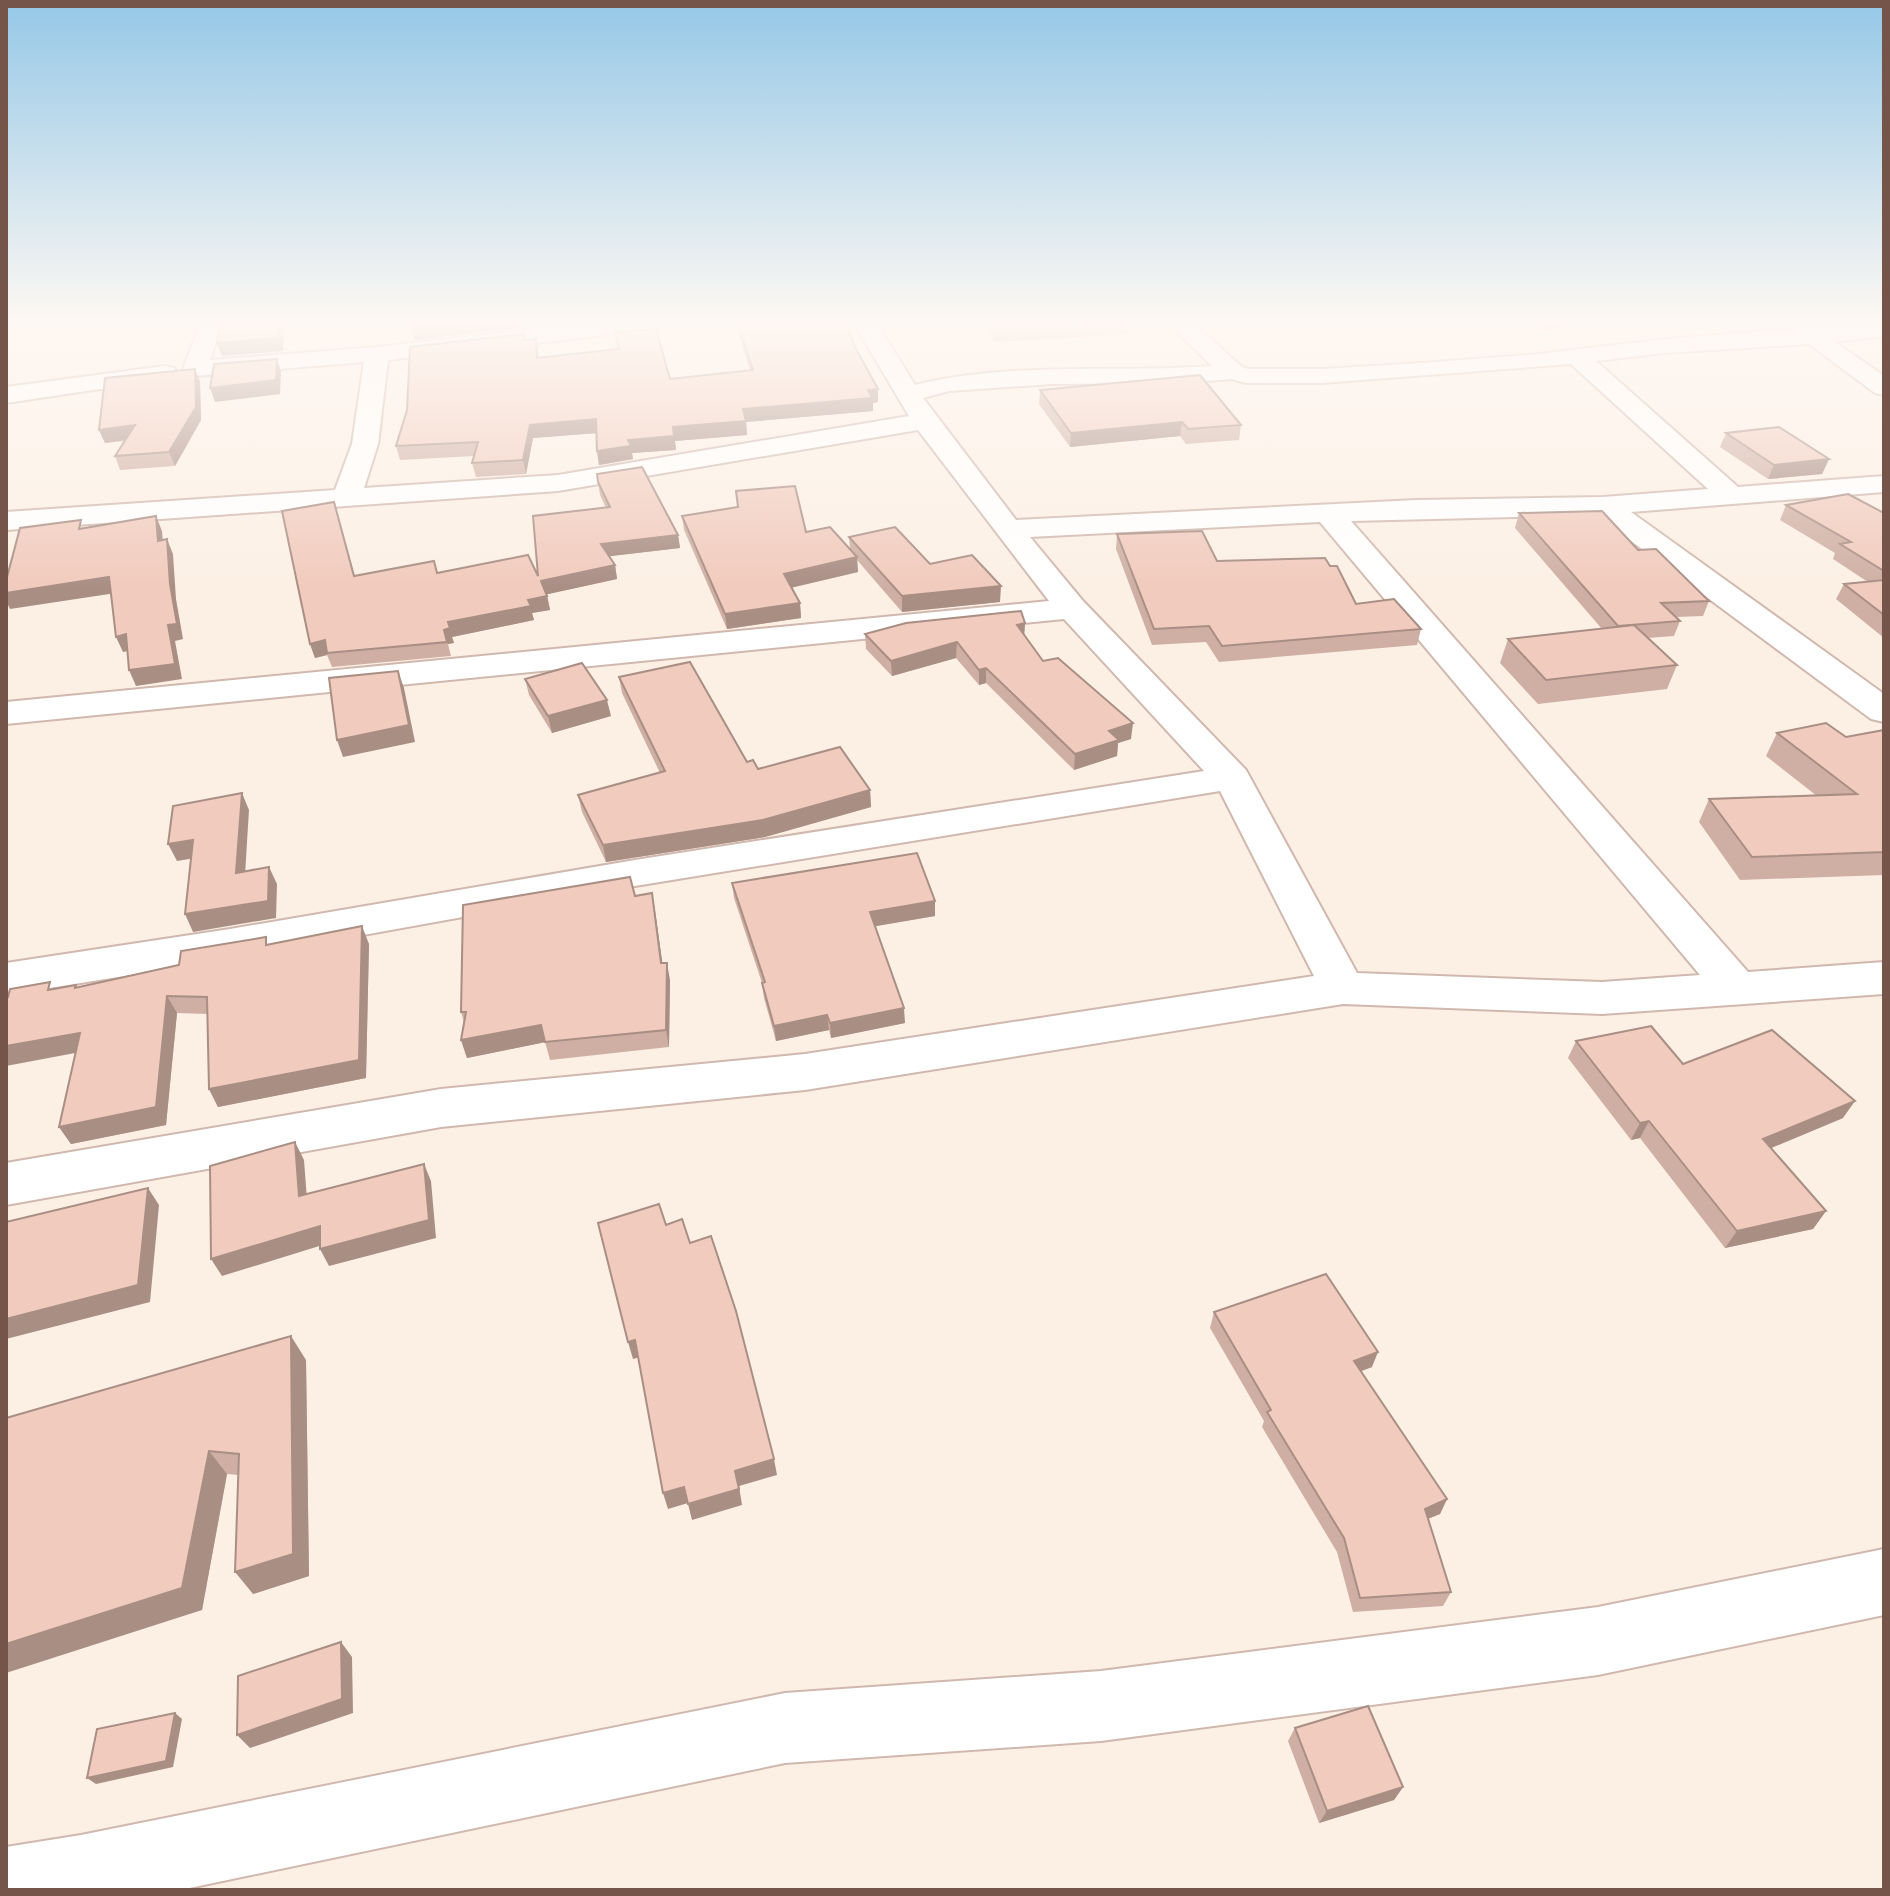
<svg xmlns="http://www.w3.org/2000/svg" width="1890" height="1896" font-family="'Golos Text',sans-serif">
<rect width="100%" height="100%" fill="#fcf0e5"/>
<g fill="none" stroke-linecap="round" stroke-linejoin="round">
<defs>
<g id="minor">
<path d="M 201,322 L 223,322 L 210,360 L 377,347 L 594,322 L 668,322 L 657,329 L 388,360 L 378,444 L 364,488 L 558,475 L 909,416 L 853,322 L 876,322 L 915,385 C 1012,361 1114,373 1212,366 L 1167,322 L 1192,322 L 1242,367 L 1248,369 L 1322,369 L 1423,363 L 1539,354 L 1665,339 L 1884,322 L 1884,336 L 1835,342 L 1884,376 L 1884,395 L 1875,393 L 1809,344 L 1665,353 L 1596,361 L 1738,487 L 1884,476 L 1884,492 L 1631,512 L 1884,694 L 1884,722 L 1871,719 L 1596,515 L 1351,521 L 1748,972 L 1884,962 L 1884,994 L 1602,1014 L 1343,1004 L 805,1090 L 441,1127 L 6,1205 L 6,1163 L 441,1089 L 805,1054 L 1314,976 L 1220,791 L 635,886 L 230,959 L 6,995 L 6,963 L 230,929 L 635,860 L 1204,771 L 1064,619 L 6,724 L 6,702 L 1049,601 L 918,430 L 558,491 L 6,530 L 6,512 L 335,490 L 352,444 L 364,362 L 195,376 L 186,374 L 183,369 ZM 1571,364 L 1708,489 L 1603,497 L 1416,500 L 1016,520 L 923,398 L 949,391 L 1052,384 L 1179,383 L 1232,379 L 1246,383 L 1322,383 ZM 1320,522 L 1700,975 L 1602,982 L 1357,973 L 1246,770 L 1083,601 L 1030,537 Z"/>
<polygon points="165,366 174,368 177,373 174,378 6,403 6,387"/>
<polygon points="1884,1549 1884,1615 1598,1675 1101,1741 785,1763 180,1890 6,1890 6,1847 81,1835 785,1693 1101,1671 1598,1607"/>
</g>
</defs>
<!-- minor casing -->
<use href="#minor" stroke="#d0b8ae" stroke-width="4"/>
<!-- minor -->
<use href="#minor" fill="#fff" fill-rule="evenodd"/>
</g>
<!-- wall -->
<g fill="#cfafa3">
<polygon points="735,322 845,322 878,402 873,403 873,411 746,422 747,435 675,441 676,450 632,453 633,459 599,465 597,451 596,433 533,438 526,474 476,477 472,463 474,456 400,460 396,446 525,340 536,339 539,357 670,379 750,371"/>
<polygon points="983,322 1130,322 1129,334 994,342"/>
<polygon points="1529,322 1613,322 1542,330"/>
<polygon points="195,369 200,382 201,420 175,466 120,470 115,456 125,441 105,443 99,430"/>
<polygon points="1040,390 1241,425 1239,440 1186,444 1180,436 1070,447 1039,404"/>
<polygon points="1726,433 1829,459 1822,474 1768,479 1720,447"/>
<polygon points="598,482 678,535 680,548 609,556 615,565 617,579 547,594 550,610 532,613 534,620 452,637 454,643 448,644 451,656 332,667 327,655 315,658 310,644 355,576 538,576 606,508 600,495"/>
<polygon points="736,491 806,532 850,549 849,537 930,564 1000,602 902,612 857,560 858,572 791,588 800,603 801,618 727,629 684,530 682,516 738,507"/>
<polygon points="1786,505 1884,513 1884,638 1836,599 1844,584 1868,582 1833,559 1835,553 1780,520"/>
<polygon points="1519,513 1709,601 1703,616 1676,617 1680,621 1674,636 1648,638 1677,665 1667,689 1538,704 1500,663 1508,639 1602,629 1515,528"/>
<polygon points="1117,534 1217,561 1330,566 1356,604 1421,629 1417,645 1219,662 1206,642 1152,645 1116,549"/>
<polygon points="1025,623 1024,635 1043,661 1131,739 1118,743 1117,756 1074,770 986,683 979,685 956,658 892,676 866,649 865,634"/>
<polygon points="619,677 758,769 870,790 871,807 765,837 606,862 582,812 578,795 660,773 622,693"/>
<polygon points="525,679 611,716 552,733 529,695"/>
<polygon points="1884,730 1884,875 1740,880 1699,822 1709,799 1817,796 1766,756 1777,733 1846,737"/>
<polygon points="732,883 935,901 935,916 875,926 905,1023 831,1038 829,1030 776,1041 764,998 762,983 734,898"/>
<polygon points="635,896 655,911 662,963 670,980 669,1047 550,1060 545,1042 467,1058 461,1040 464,1022 461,1012"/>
<polygon points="270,944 369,944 366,1078 218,1107 209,1089 208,1014 177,1013 166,1125 71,1144 59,1127 76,1053 8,997 76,985 77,987"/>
<polygon points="1576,1041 1683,1064 1843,1118 1771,1148 1826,1211 1813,1229 1725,1248 1640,1138 1631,1140 1568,1058"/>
<polygon points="1214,1312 1372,1367 1361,1371 1447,1499 1440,1514 1428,1519 1451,1592 1443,1606 1353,1612 1337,1552 1262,1427 1264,1421 1210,1328"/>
<polygon points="306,1360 309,1576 253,1594 238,1475 227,1474 202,1610 6,1418"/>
<polygon points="1295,1728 1403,1787 1394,1800 1319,1823 1288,1741"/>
</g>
<!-- shaded-wall -->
<g fill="#a98e84">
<polygon points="279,322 284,322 283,351 222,356 217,343"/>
<polygon points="454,322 524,322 525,327 414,340 411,327"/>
<polygon points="1544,322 1613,322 1542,330"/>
<polygon points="277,359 281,372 280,394 215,402 210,388"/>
<polygon points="195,369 200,382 201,420 175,466 169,452"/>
<polygon points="878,389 878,402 873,403 873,411 746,422 747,435 675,441 676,450 632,453 633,459 599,465 597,451 628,440 673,427 743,409"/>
<polygon points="596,419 598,433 533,438 526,474 523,460 530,425"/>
<polygon points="1182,422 1180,436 1070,447 1071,433"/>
<polygon points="135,425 140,438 105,443 99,430"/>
<polygon points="1829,459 1822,474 1768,479 1774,465"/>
<polygon points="156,516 162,531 164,556 158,541"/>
<polygon points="678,535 680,548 603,557 601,544"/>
<polygon points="167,539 173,554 176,599 183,639 175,641 182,679 136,686 129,670 168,625 170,584"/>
<polygon points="857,557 858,572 785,589 784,574"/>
<polygon points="615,565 617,579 544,595 541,581"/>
<polygon points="109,577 116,593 10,609 6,601 6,593"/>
<polygon points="1001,586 1000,602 902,612 902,596"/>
<polygon points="547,596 550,610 532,613 534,620 452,637 454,643 448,644 444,630 448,622 528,600"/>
<polygon points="800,603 801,618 727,629 725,614"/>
<polygon points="1025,623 1024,638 1017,625"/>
<polygon points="126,634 133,650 123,652 116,637"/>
<polygon points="325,640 327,655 315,658 310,644"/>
<polygon points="957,642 956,658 892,676 891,661"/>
<polygon points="986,668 986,683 979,685 979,670"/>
<polygon points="398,671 404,688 415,742 343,757 337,740"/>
<polygon points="607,700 611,716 552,733 548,716"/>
<polygon points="1133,723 1131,739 1118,743 1117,756 1074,770 1075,754 1109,731"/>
<polygon points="870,790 871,807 765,837 606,862 603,845"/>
<polygon points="242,793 249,810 244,891 236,873"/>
<polygon points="193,840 201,857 177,861 168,844"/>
<polygon points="269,867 277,884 276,918 193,932 185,914"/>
<polygon points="652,893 655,911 665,981 661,963"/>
<polygon points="935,901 935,916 871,927 870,912"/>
<polygon points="362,926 369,944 366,1078 218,1107 209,1089"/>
<polygon points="667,963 670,980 669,1047 666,1030"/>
<polygon points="167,996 177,1013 166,1125 71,1144 59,1127"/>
<polygon points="904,1008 905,1023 831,1038 830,1023"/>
<polygon points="827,1015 829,1030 776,1041 774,1026"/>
<polygon points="541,1025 546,1042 467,1058 461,1040"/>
<polygon points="80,1033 91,1050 6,1066 6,1046"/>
<polygon points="1855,1101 1843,1118 1752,1156 1763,1139"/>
<polygon points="1649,1121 1640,1138 1631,1140 1640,1123"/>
<polygon points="295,1142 304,1160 308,1213 299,1196"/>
<polygon points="424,1164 431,1181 436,1238 329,1266 320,1249"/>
<polygon points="148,1188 159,1205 150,1302 6,1339 6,1319"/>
<polygon points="1826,1211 1813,1229 1725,1248 1737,1231"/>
<polygon points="320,1226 329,1243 222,1276 211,1259"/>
<polygon points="291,1336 306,1360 309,1576 253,1594 235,1572"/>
<polygon points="635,1340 640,1357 633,1359 628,1342"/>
<polygon points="1378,1352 1372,1367 1348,1376 1354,1361"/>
<polygon points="209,1451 227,1474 202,1610 6,1673 6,1644"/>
<polygon points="774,1459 777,1475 739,1486 742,1505 692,1520 688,1504 735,1471"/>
<polygon points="684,1487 688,1503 668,1509 663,1493"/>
<polygon points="1447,1499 1440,1514 1417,1523 1425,1509"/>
<polygon points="341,1642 352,1657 353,1713 250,1748 237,1735"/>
<polygon points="175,1713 182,1719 173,1767 96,1784 87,1778"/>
<polygon points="1403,1787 1394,1800 1319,1823 1327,1811"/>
</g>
<!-- building -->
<g fill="#f1cbbd" stroke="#a98e84" stroke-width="2">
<polygon points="220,322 279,322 278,338 217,343"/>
<polygon points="411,322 454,322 411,327"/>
<polygon points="737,322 845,322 856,349 878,389 868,390 872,398 743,409 746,421 673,427 674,436 628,440 631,446 597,451 596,419 530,425 523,460 472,463 478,442 396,446 407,410 410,347 524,334 524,340 536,339 537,358 619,349 615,332 656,329 670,379 753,370"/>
<polygon points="990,322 1125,322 995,330"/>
<polygon points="277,359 276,380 210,388 214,364"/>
<polygon points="195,369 196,407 169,452 115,456 135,425 99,430 105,378"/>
<polygon points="1200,375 1241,425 1188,429 1182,422 1071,433 1040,390"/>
<polygon points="1779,427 1829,459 1774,465 1726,433"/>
<polygon points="642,467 678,535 601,544 615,565 541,581 547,596 528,600 531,606 448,622 450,628 444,630 447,642 327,653 325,640 310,644 282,511 334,502 354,576 434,561 437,573 528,555 538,576 533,516 610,507 598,482 597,474"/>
<polygon points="795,486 806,532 830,527 857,557 784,574 800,603 725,614 682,516 738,507 736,491"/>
<polygon points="1848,494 1884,513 1884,571 1840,544 1851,542 1786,505"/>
<polygon points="1602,511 1638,550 1656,549 1709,601 1661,603 1680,621 1618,626 1519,513"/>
<polygon points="156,516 158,541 167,539 170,584 177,624 168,625 175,664 129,670 126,634 116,637 109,577 6,593 6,581 20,528 81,520 79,529"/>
<polygon points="895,527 930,564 972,555 1001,586 902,596 849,537"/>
<polygon points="1202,531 1217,561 1325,558 1330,566 1337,566 1356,604 1394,599 1421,629 1222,646 1209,626 1154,629 1117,534"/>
<polygon points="1884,580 1884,615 1844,584"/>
<polygon points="1021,611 1025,623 1017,625 1043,661 1058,658 1133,723 1109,731 1119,740 1075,754 986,668 979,670 957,642 891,661 865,634 906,623"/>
<polygon points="1634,625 1677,665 1546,680 1508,639"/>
<polygon points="690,662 747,762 753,760 758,769 840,747 870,790 763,820 603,845 578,795 665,771 619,677"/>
<polygon points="582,663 607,700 548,716 525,679"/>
<polygon points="398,671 409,725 337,740 329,678"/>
<polygon points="1826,723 1846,737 1884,730 1884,852 1752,857 1709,799 1857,794 1777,733"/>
<polygon points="242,793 236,873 269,867 268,901 185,914 193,840 168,844 173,806"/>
<polygon points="917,853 935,901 870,912 904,1008 830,1023 827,1015 774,1026 762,983 765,982 732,883"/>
<polygon points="630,877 635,896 652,893 661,963 667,963 666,1030 545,1042 541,1025 461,1040 466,1012 461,1012 463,905"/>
<polygon points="362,926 359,1060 209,1089 207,997 167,996 156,1107 59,1127 80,1033 6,1046 6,998 8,997 10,989 50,982 48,990 76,985 75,988 179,965 181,951 266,937 266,945"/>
<polygon points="1651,1026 1683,1064 1772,1030 1855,1101 1763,1139 1826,1211 1737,1231 1649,1121 1640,1123 1576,1041"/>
<polygon points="295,1142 299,1196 424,1164 429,1220 320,1249 320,1226 211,1259 210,1166"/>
<polygon points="148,1188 138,1285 6,1319 6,1222"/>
<polygon points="659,1204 666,1225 682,1219 690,1243 711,1236 736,1311 774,1459 735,1471 739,1489 688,1504 684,1487 663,1493 635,1340 628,1342 598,1223"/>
<polygon points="1326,1274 1378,1352 1354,1361 1447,1499 1425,1509 1451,1592 1360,1598 1344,1538 1267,1412 1271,1410 1214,1312"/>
<polygon points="291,1336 293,1554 235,1572 239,1454 209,1451 182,1588 6,1644 6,1418"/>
<polygon points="341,1642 342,1699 237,1735 238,1676"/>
<polygon points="1368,1706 1403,1787 1327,1811 1295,1728"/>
<polygon points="175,1713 166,1761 87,1778 97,1729"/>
</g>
<!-- sky -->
<linearGradient id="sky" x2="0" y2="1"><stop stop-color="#95c8e7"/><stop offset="0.55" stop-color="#fef8f3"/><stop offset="1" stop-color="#fef8f3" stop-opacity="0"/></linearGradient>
<rect width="1890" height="588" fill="url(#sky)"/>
<!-- border -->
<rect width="1890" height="1896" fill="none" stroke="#75544a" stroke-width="16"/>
</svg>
